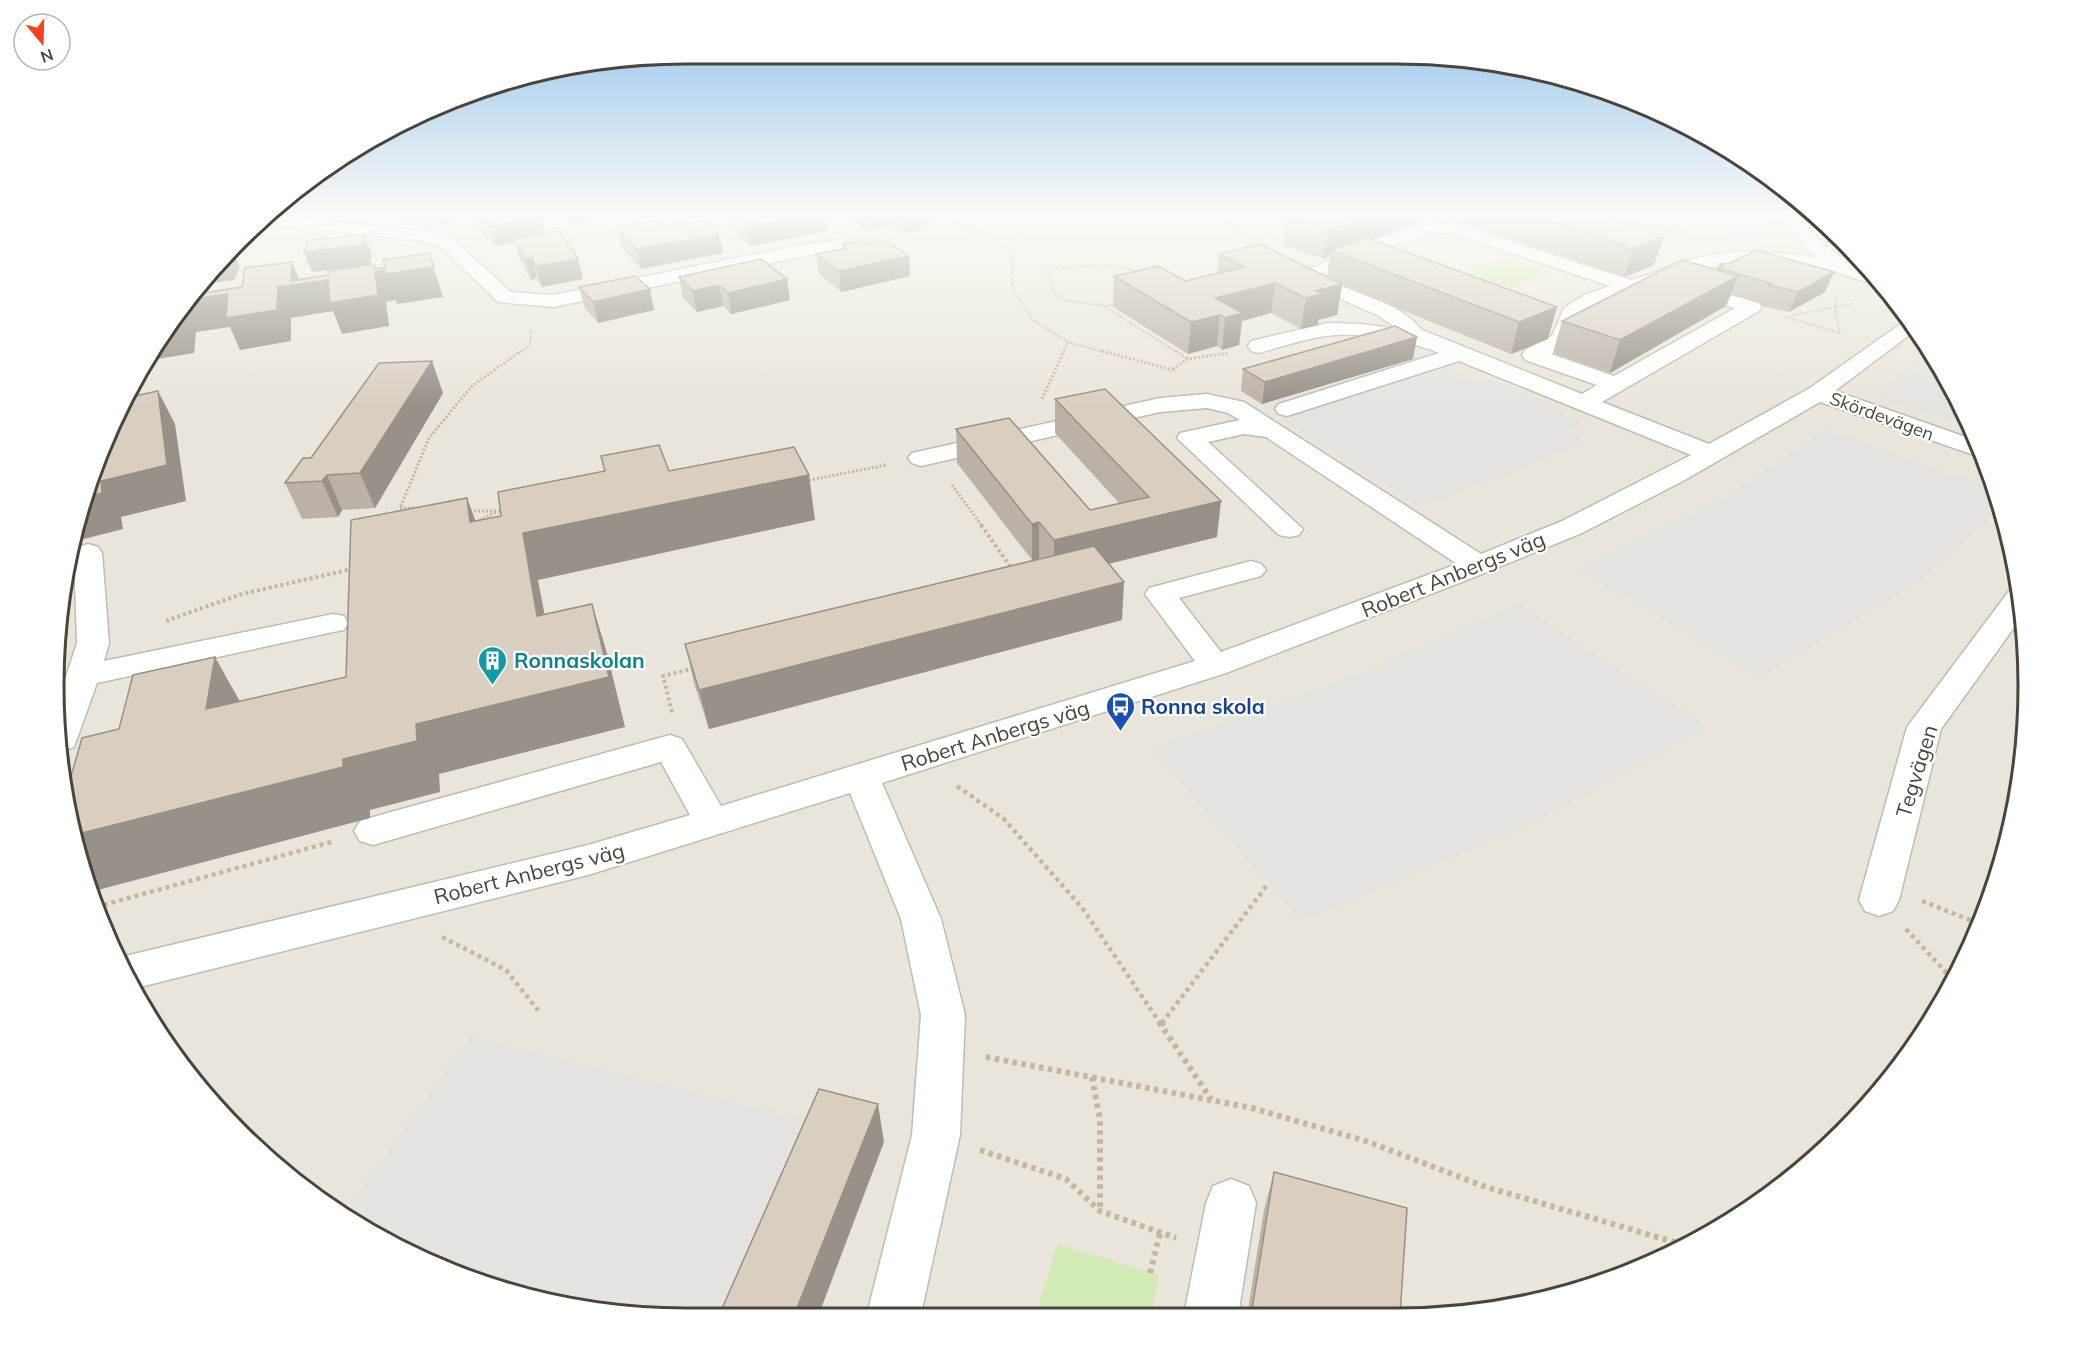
<svg xmlns="http://www.w3.org/2000/svg" width="2083" height="1372" font-family="Mulish,sans-serif">
<rect width="100%" height="100%" fill="#f6f3ec"/>
<!-- residential -->
<polygon fill="#eae5da" points="270,214 1817,214 1899,302 1964,407 2008,523 2028,645 2024,769 1995,889 1944,1002 1872,1103 1781,1188 1676,1253 1560,1297 1438,1317 603,1313 522,1296 407,1253 269,1161 211,1102 139,1002 102,928 66,810 55,644 66,562 102,444 185,301 239,239"/>
<!-- commercial -->
<polygon fill="#f7ead8" points="1622,214 1817,214 1859,260"/>
<!-- green -->
<g fill="#d2eab5">
<polygon points="1509,257 1552,272 1491,297 1447,282"/>
<polygon points="1057,1244 1159,1275 1151,1315 1036,1315"/>
</g>
<!-- parking -->
<g fill="#e5e3e0">
<polygon points="1627,214 1730,214 1767,221 1754,238"/>
<polygon points="1400,344 1475,384 1494,379 1584,425 1565,431 1587,443 1419,507 1240,391"/>
<polygon points="1931,354 1964,407 1972,427 1877,397"/>
<polygon points="1825,429 1995,490 2002,509 1915,585 1761,677 1577,569 1722,498"/>
<polygon points="1519,604 1708,727 1531,824 1301,922 1151,749 1356,676"/>
<polygon points="470,1037 886,1139 819,1314 603,1313 522,1296 407,1253 345,1212"/>
</g>
<g fill="none" stroke-linecap="round" stroke-linejoin="round">
<defs>
<g id="minor">
<polygon points="269,214 432,232 454,240 511,292 553,295 805,244 845,240 854,246 845,252 805,256 553,307 498,302 442,248 423,241 259,223"/>
<polygon points="644,214 664,214 674,223 671,227 659,227"/>
<path d="M 1762,214 C 1776,214 1792,213 1804,222 C 1811,227 1815,237 1822,243 C 1840,260 1864,264 1880,282 C 1867,285 1848,275 1835,272 C 1784,262 1726,256 1678,278 L 1759,303 L 1762,307 L 1759,311 L 1602,402 L 1709,444 L 1810,388 L 1909,318 L 1916,330 L 1835,391 L 1977,441 L 1983,458 L 1820,402 L 1683,481 L 1582,533 L 1472,578 L 1226,673 L 882,783 L 941,919 L 965,1015 L 960,1135 L 921,1314 L 867,1314 L 912,1135 L 921,1015 L 901,919 L 850,793 L 588,875 L 132,989 L 117,958 L 588,845 L 690,815 L 661,762 L 373,845 L 360,841 L 354,831 L 360,821 L 373,817 L 670,735 L 682,739 L 721,806 L 1195,661 L 1145,594 L 1149,588 L 1251,561 L 1261,564 L 1266,570 L 1261,576 L 1179,598 L 1221,652 L 1457,564 L 1266,437 L 1244,434 L 1208,442 L 1303,529 L 1299,535 L 1289,537 L 1279,535 L 1177,438 L 1180,433 L 1240,420 L 1228,413 L 1207,408 L 1160,412 L 921,466 L 912,463 L 908,458 L 912,453 L 1160,398 L 1207,394 L 1244,402 L 1481,554 L 1562,521 L 1691,455 L 1459,361 L 1287,416 L 1279,414 L 1275,409 L 1279,404 L 1439,353 C 1410,341 1357,331 1326,336 C 1304,339 1281,347 1259,353 L 1251,351 L 1248,346 L 1251,341 L 1328,323 L 1362,324 L 1398,329 L 1377,315 L 1309,285 L 1306,281 L 1311,269 L 1358,246 L 1411,228 L 1449,222 L 1631,280 C 1653,275 1672,264 1693,259 C 1733,248 1779,251 1819,258 L 1809,252 L 1791,229 ZM 1448,232 L 1610,286 L 1584,295 L 1564,308 L 1552,336 L 1525,350 L 1522,355 L 1525,360 L 1597,385 L 1582,394 L 1422,330 C 1399,302 1358,293 1326,278 C 1340,258 1422,235 1448,232 ZM 1659,285 L 1735,308 L 1614,376 L 1551,354 L 1569,345 L 1580,315 L 1598,303 Z"/>
<polygon points="88,544 98,547 102,553 109,643 104,661 333,614 344,616 348,623 344,630 333,632 97,683 74,747 62,751 59,698 77,643 74,553 78,547"/>
<polygon points="2018,588 2023,615 1941,729 1899,900 1893,911 1879,916 1865,911 1859,900 1907,727 2009,591"/>
<polygon points="1231,1179 1249,1186 1256,1203 1238,1316 1184,1315 1206,1203 1213,1186"/>
</g>
</defs>
<!-- minor casing -->
<use href="#minor" stroke="#c2bbae" stroke-width="3"/>
<!-- path-far4 -->
<g stroke="#c4b79f" stroke-width="2" stroke-dasharray="1.5 1.5" stroke-linecap="butt">
<polyline points="938,214 995,241 1012,257 1013,290 1033,320 1068,342 1063,353"/>
<polyline points="1221,214 1253,249"/>
<polyline points="1589,214 1689,234"/>
<polyline points="564,242 621,231"/>
<polyline points="505,253 521,250"/>
<polyline points="1118,303 1104,306 1178,353"/>
<polyline points="1104,306 1065,300 1053,292 1047,269 1111,265 1142,273"/>
<polyline points="1783,316 1840,333 1835,309 1836,299"/>
<polyline points="1789,316 1852,304"/>
<polyline points="1068,342 1107,353"/>
<polyline points="519,353 530,345 531,329"/>
</g>
<!-- path-far3 -->
<g stroke="#c4b79f" stroke-width="3" stroke-dasharray="2 2" stroke-linecap="butt">
<polyline points="1102,351 1176,371"/>
<polyline points="1175,351 1188,359"/>
<polyline points="1173,369 1188,359 1228,353"/>
<polyline points="1042,399 1064,351"/>
<polyline points="805,481 886,465"/>
<polyline points="952,485 982,526"/>
<polyline points="414,508 400,508 429,438 471,387 521,351"/>
<polyline points="470,511 504,511"/>
<polyline points="476,522 496,512"/>
</g>
<!-- path-far2 -->
<g stroke="#c4b79f" stroke-width="4" stroke-dasharray="3 3" stroke-linecap="butt">
<polyline points="981,525 1012,569"/>
<polyline points="166,621 242,594 352,569"/>
<polyline points="672,712 663,676 695,668"/>
</g>
<!-- path-far1 -->
<g stroke="#c4b79f" stroke-width="4.5" stroke-dasharray="4 4" stroke-linecap="butt">
<polyline points="957,786 1004,819 1083,909 1160,1023"/>
<polyline points="1922,901 1980,924"/>
<polyline points="96,907 335,841"/>
<polyline points="1906,929 1954,981"/>
<polyline points="442,937 506,970 541,1014"/>
<polyline points="1162,1023 1268,884"/>
</g>
<!-- path -->
<g stroke="#c4b79f" stroke-width="6" stroke-dasharray="4.5 4.5" stroke-linecap="butt">
<polyline points="1159,1022 1211,1099"/>
<polyline points="1161,1025 1164,1022"/>
<polyline points="986,1057 1252,1108 1366,1141 1486,1187 1688,1246"/>
<polyline points="1092,1077 1100,1119 1100,1210"/>
<polyline points="980,1150 1066,1179 1100,1211 1176,1238"/>
<polyline points="1150,1273 1160,1233"/>
</g>
<!-- minor -->
<use href="#minor" fill="#fff" fill-rule="evenodd"/>
</g>
<!-- wall -->
<g fill="#bab2a6">
<polygon points="350,214 368,214 365,216"/>
<polygon points="398,214 465,214 447,224 400,220"/>
<polygon points="475,214 537,214 540,216 545,234 578,259 583,279 542,287 537,278 531,280 519,258 515,242 496,246 480,231"/>
<polygon points="561,214 617,214 617,215 570,224"/>
<polygon points="841,214 929,214 930,228 901,234 888,226 868,231"/>
<polygon points="1294,214 1440,214 1373,240 1548,339 1511,354 1342,286 1337,315 1318,320 1318,325 1301,329 1271,313 1242,321 1239,345 1222,350 1217,346 1188,354 1113,307 1114,276 1185,281 1217,273 1219,254 1327,277 1330,256 1323,259 1282,245 1286,217"/>
<polygon points="1448,214 1591,214 1664,236 1654,265 1624,277 1447,218"/>
<polygon points="733,217 828,231 749,246 737,236"/>
<polygon points="617,228 664,228 723,253 641,269 621,248"/>
<polygon points="842,244 909,256 910,276 841,292 819,274 816,254 843,249"/>
<polygon points="1719,264 1825,292 1789,312 1760,306 1761,304 1731,295 1726,306 1610,373 1553,353 1562,321 1717,270"/>
<polygon points="679,277 790,300 731,314 723,306 697,312 683,298"/>
<polygon points="579,287 654,310 598,323 585,308"/>
<polygon points="1413,359 1262,404 1241,391 1243,369"/>
<polygon points="443,393 375,508 342,510 338,517 302,519 285,483 311,458"/>
<polygon points="1055,399 1217,537 1109,564 1122,620 709,729 694,683 685,644 1032,560 957,463 956,429 1090,510 1119,503 1055,433"/>
<polygon points="1274,1172 1400,1316 1247,1316 1264,1210"/>
</g>
<!-- shaded-wall -->
<g fill="#979187">
<polygon points="443,214 465,214 447,224"/>
<polygon points="568,214 617,214 617,215 570,224"/>
<polygon points="815,214 826,214 828,231 749,246 746,227"/>
<polygon points="866,214 887,214 888,226 868,231"/>
<polygon points="903,214 929,214 930,228 901,234 899,215"/>
<polygon points="1372,214 1440,214 1339,253 1331,250 1330,256 1323,259 1327,231"/>
<polygon points="540,216 545,235 514,239 515,242 496,246 490,226"/>
<polygon points="719,234 723,253 641,269 637,249"/>
<polygon points="365,235 372,254 370,265 312,272 304,252"/>
<polygon points="1664,236 1654,265 1624,277 1633,248"/>
<polygon points="231,248 240,267 234,280 200,284"/>
<polygon points="429,253 443,297 397,304 396,300 386,302 389,326 342,334 333,311 291,318 291,341 240,350 230,327 196,332 194,353 151,360 185,301 193,292 196,299 278,287 291,281 292,262 301,284 374,264 377,272"/>
<polygon points="909,256 910,276 841,292 839,271"/>
<polygon points="532,258 537,278 531,280 525,259"/>
<polygon points="578,259 583,279 542,287 536,266"/>
<polygon points="1834,272 1825,292 1789,312 1798,292"/>
<polygon points="1738,276 1726,306 1610,373 1620,340"/>
<polygon points="787,279 790,300 731,314 728,293"/>
<polygon points="1275,283 1271,313 1242,321 1239,345 1222,350 1225,318 1220,315 1217,346 1188,354 1191,322 1215,298"/>
<polygon points="1342,284 1337,315 1318,320 1318,325 1301,329 1306,298 1316,291"/>
<polygon points="719,285 723,306 697,312 693,291"/>
<polygon points="650,289 654,310 598,323 593,302"/>
<polygon points="1557,307 1548,339 1511,354 1519,322"/>
<polygon points="1417,337 1413,359 1262,404 1265,382"/>
<polygon points="432,361 443,393 375,508 360,473"/>
<polygon points="158,391 175,424 186,501 121,517 123,529 72,542 86,497 101,481"/>
<polygon points="327,475 342,510 338,517 322,481"/>
<polygon points="809,475 815,520 538,580 554,665 537,616 523,533"/>
<polygon points="467,498 484,544 470,522"/>
<polygon points="1221,501 1217,537 1054,577 1054,540"/>
<polygon points="1039,522 1039,559 1032,561 1032,524"/>
<polygon points="1124,582 1122,620 709,729 699,690"/>
<polygon points="592,604 607,653 625,727 439,774 440,792 370,810 370,818 94,891 89,886 74,835 343,759 416,724"/>
<polygon points="215,657 243,707 206,709"/>
<polygon points="878,1104 884,1142 819,1314 795,1313"/>
</g>
<!-- building -->
<g fill="#d8cfc1" stroke="#979187" stroke-width="1.5">
<polygon points="476,214 537,214 540,216 490,226"/>
<polygon points="747,214 815,214 746,227 733,217"/>
<polygon points="1294,214 1372,214 1327,231 1286,217"/>
<polygon points="1526,214 1591,214 1664,236 1633,248"/>
<polygon points="657,221 664,228 704,221 719,234 637,249 617,228"/>
<polygon points="559,231 578,259 536,266 532,258 525,259 514,239"/>
<polygon points="365,235 362,245 304,252 308,240"/>
<polygon points="1368,238 1557,307 1519,322 1331,250"/>
<polygon points="885,240 909,256 839,271 816,254 847,248 842,244 860,241 865,244"/>
<polygon points="1260,244 1342,284 1316,291 1322,294 1306,298 1275,283 1215,298 1243,313 1225,318 1220,315 1191,322 1114,276 1159,266 1185,281 1244,267 1219,254"/>
<polygon points="230,249 225,260 221,260"/>
<polygon points="1756,250 1834,272 1798,292 1768,285 1772,284 1719,268 1724,266 1719,264 1730,263"/>
<polygon points="429,253 434,267 386,274 385,270 375,272 378,295 330,303 328,280 278,287 277,310 226,318 228,294 186,300 190,295 242,287 245,268 292,262 291,281 328,275 328,271 374,264 375,269 385,267 383,260"/>
<polygon points="761,259 787,279 728,293 719,285 693,291 679,277"/>
<polygon points="1682,260 1738,276 1620,340 1562,321"/>
<polygon points="635,276 650,289 593,302 579,287"/>
<polygon points="180,309 179,321 173,322"/>
<polygon points="1395,326 1417,337 1265,382 1243,369"/>
<polygon points="432,361 360,473 327,475 322,481 285,483 303,458 311,458 379,363"/>
<polygon points="1105,389 1221,501 1054,540 1039,522 1032,524 956,429 1009,418 1090,510 1149,497 1055,399"/>
<polygon points="158,391 167,465 101,481 102,493 86,497 102,444 130,397"/>
<polygon points="659,445 669,471 794,447 809,475 523,533 537,616 592,604 609,677 416,724 417,741 343,759 343,767 74,835 66,810 65,797 82,738 119,729 133,675 215,657 206,709 346,677 351,520 467,498 470,522 501,516 498,492 605,471 601,456"/>
<polygon points="1094,546 1124,582 699,690 685,644"/>
<polygon points="819,1089 878,1104 795,1313 720,1313"/>
<polygon points="1274,1172 1407,1208 1400,1316 1251,1316"/>
</g>
<!-- sky -->
<linearGradient id="sky" x2="0" y2="1"><stop stop-color="#8fc1ec"/><stop offset="0.53" stop-color="#fbfaf6"/><stop offset="1" stop-color="#fbfaf6" stop-opacity="0"/></linearGradient>
<rect width="2083" height="406" fill="url(#sky)"/>
<!-- icons -->
<defs>
<symbol id="building-pin" viewBox="-11 -11 22 30"><path d="M0 17L-7.5 6A9.5 9.5 0 1 1 7.5 6Z" fill="#0f9aa8" stroke="#fff"/><path d="M-4-6H4V6H1V3H-1V6H-4ZM-2.5-4.3h1.7v1.8h-1.7ZM.8-4.3h1.7v1.8H.8ZM-2.5-1h1.7V.8h-1.7ZM.8-1h1.7V.8H.8Z" fill="#fff"/></symbol>
<symbol id="bus-pin" viewBox="-11 -11 22 30"><path d="M0 17L-7.5 6A9.5 9.5 0 1 1 7.5 6Z" fill="#1a4fb4" stroke="#fff"/><path d="M-5-6H5V4H4V6H2V4H-2V6H-4V4H-5ZM-3.5-4V0h7V-4ZM-3.5 1.2v1.5H-2V1.2ZM2 1.2v1.5H3.5V1.2Z" fill="#fff"/></symbol>
</defs>
<g fill-rule="evenodd">
<use href="#building-pin" x="476" y="644" width="33" height="45"/>
<use href="#bus-pin" x="1104" y="690" width="33" height="45"/>
</g>
<g text-anchor="middle" dominant-baseline="central" stroke-width="4.5" stroke-linejoin="round" paint-order="stroke">
<!-- far-street labels -->
<g font-size="18" fill="#4b4439" stroke="#fff">
<text transform="translate(1882 416) rotate(20)">Skördevägen</text>
</g>
<!-- street labels -->
<g font-size="21" fill="#4b4439" stroke="#fff">
<text transform="translate(1453 574) rotate(-22)">Robert Anbergs väg</text>
<text transform="translate(995 735) rotate(-17)">Robert Anbergs väg</text>
<text transform="translate(1916 771) rotate(-73)">Tegvägen</text>
<text transform="translate(529 873) rotate(-14)">Robert Anbergs väg</text>
</g>
<!-- culture labels -->
<g font-size="21" font-weight="bold" fill="#0d838f" stroke="#fff" text-anchor="start">
<text x="514" y="660">Ronnaskolan</text>
</g>
<!-- transit labels -->
<g font-size="21" font-weight="bold" fill="#164399" stroke="#fff" text-anchor="start">
<text x="1141" y="706">Ronna skola</text>
</g>
</g>
<!-- crop -->
<path d="M0 0H2083V1372H0ZM686 64H1396A622 622 0 0 1 2018 686V686A622 622 0 0 1 1396 1308H686A622 622 0 0 1 64 686V686A622 622 0 0 1 686 64Z" fill="#fff" fill-rule="evenodd"/>
<path fill="none" stroke="#4b4439" stroke-width="3" d="M686 64H1396A622 622 0 0 1 2018 686V686A622 622 0 0 1 1396 1308H686A622 622 0 0 1 64 686V686A622 622 0 0 1 686 64Z"/>
<!-- north arrow -->
<g transform="translate(42 42) rotate(161)"><circle r="28" fill="#ffffff" stroke="#b7b4b0" stroke-width="1.5"/>
<path d="M0-4.5L10 22L0 15L-10 22Z" fill="#fc3f1d"/>
<text y="-9" font-size="16" font-weight="bold" text-anchor="middle" fill="#4b4439">N</text>
</g>
</svg>
